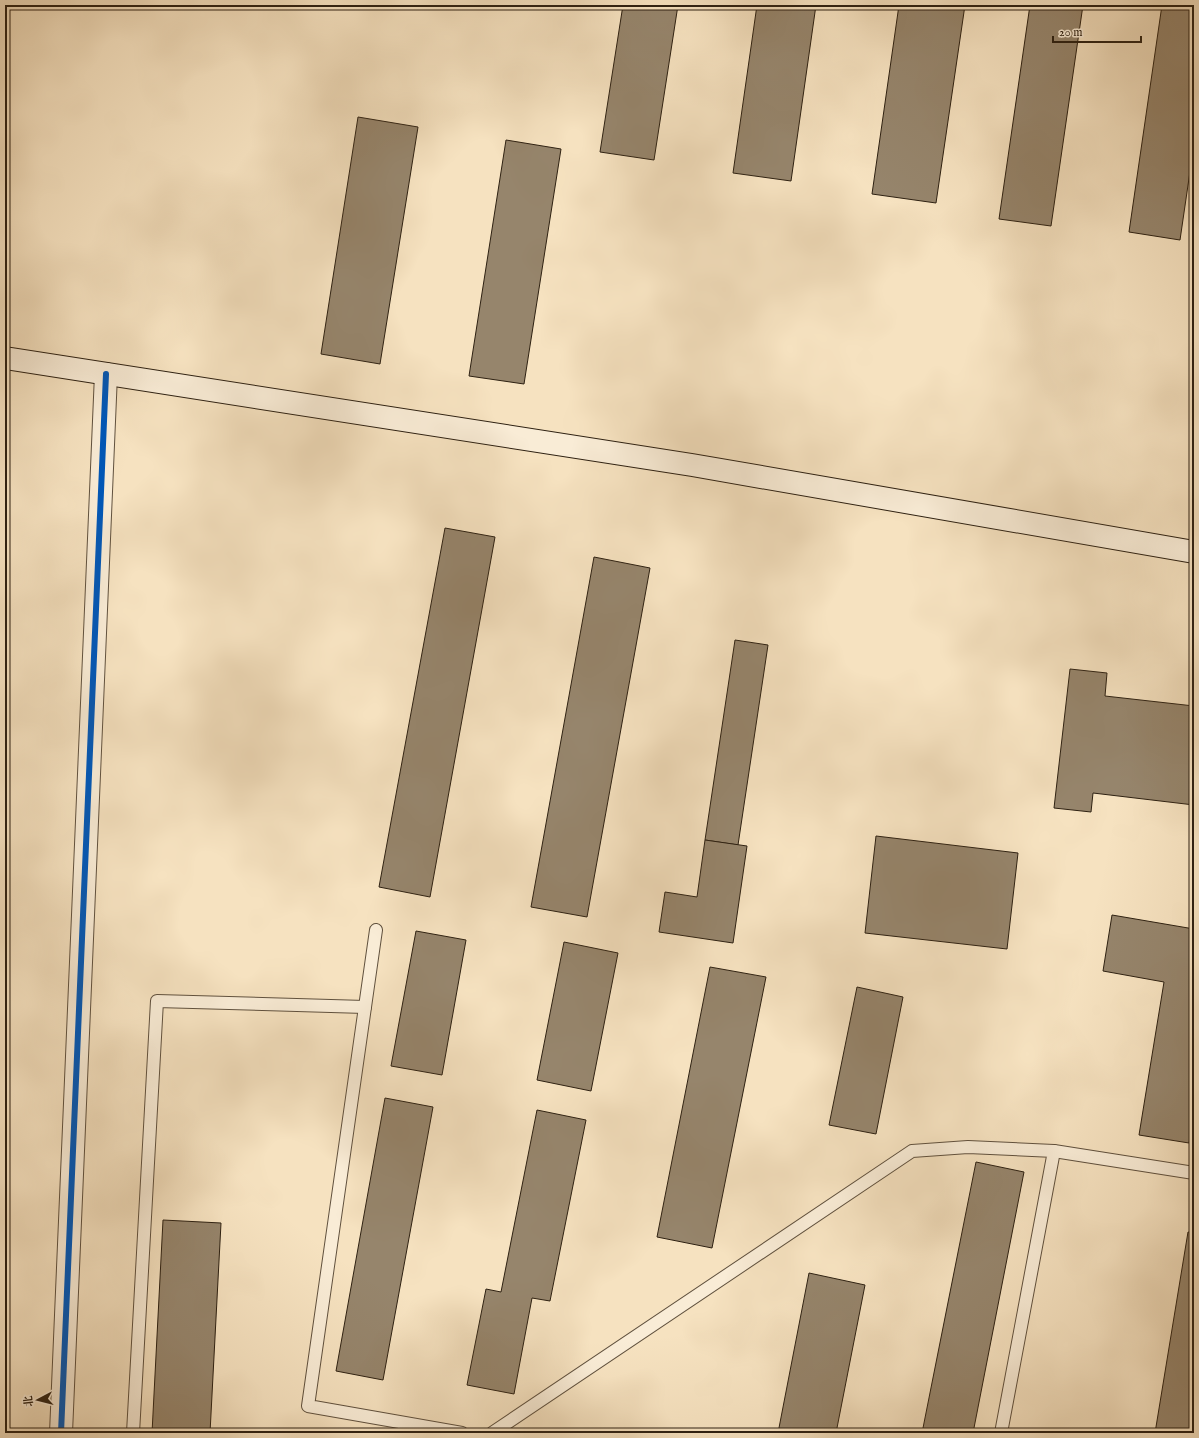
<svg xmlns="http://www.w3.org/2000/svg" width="1199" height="1438" font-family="'IM FELL English','Noto Serif SC',serif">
<rect width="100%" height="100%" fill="#f6e2c0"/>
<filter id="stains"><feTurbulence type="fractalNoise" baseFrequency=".005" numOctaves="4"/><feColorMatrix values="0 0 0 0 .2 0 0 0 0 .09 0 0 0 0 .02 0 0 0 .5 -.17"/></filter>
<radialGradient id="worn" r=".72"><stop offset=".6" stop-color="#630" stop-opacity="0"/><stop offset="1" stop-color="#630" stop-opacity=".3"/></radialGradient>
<!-- building -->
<g fill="#96856c" stroke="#2e2112">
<polygon points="623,5 678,5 654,160 600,152"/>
<polygon points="757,5 816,5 791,181 733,173"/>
<polygon points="899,5 965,5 936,203 872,194"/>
<polygon points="1030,5 1083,5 1051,226 999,219"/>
<polygon points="1162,5 1194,5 1194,144 1180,240 1129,232"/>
<polygon points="358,117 418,127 380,364 321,354"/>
<polygon points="506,140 561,149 524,384 469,376"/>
<polygon points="445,528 495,537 430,897 379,887"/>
<polygon points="594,557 650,568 587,917 531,907"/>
<polygon points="735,640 768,645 738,845 705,840"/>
<polygon points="1070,669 1107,673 1105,696 1194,706 1194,805 1093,793 1091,812 1054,808"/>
<polygon points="876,836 1018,853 1007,949 865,933"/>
<polygon points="705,840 747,846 733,943 659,932 665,892 697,897"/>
<polygon points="1112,915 1194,929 1194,1113 1189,1143 1139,1135 1164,982 1103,971"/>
<polygon points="416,931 466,940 442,1075 391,1066"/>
<polygon points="564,942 618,953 591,1091 537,1080"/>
<polygon points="710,967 766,977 712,1248 657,1237"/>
<polygon points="857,987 903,997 876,1134 829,1125"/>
<polygon points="385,1098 433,1107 383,1380 336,1371"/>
<polygon points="537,1110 586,1120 550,1301 532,1298 514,1394 467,1385 486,1289 501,1292"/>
<polygon points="976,1162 1024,1172 973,1433 922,1433"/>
<polygon points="163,1220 221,1223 210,1433 152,1433"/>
<polygon points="1188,1232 1194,1233 1194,1433 1155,1433"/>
<polygon points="809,1273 865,1285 836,1433 778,1433"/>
</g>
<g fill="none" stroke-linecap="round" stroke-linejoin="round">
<defs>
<g id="lane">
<polyline points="376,930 308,1406 462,1433"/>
<polyline points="1054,1151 1194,1173"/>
<polyline points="133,1433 157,1001 365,1007"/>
<polyline points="492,1433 912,1151 968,1147 1054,1151 1001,1433"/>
</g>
<polyline id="street" points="61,1433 106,374"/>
<polyline id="secondary" points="5,358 692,465 1194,552"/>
</defs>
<!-- lane casing -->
<use href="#lane" stroke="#60513e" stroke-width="14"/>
<!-- street casing -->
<use href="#street" stroke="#60513e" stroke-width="24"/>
<!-- secondary casing -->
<use href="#secondary" stroke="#2e2112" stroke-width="24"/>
<!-- lane -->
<use href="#lane" stroke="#f9ecd6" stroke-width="12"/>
<!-- street -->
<use href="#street" stroke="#f9ecd6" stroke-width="22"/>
<!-- secondary -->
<use href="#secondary" stroke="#f9ecd6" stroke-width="22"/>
<defs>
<polyline id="cycleway" points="61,1433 106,374"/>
</defs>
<!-- cycleway casing -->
<use href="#cycleway" stroke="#f9ecd6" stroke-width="8"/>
<!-- cycleway -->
<use href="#cycleway" stroke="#0057b8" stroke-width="6"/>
</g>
<!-- margin -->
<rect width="1199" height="1438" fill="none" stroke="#f6e2c0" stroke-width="20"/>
<rect x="6" y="6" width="1187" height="1426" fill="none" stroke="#2e2112" stroke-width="2"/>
<rect x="10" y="10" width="1179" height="1418" fill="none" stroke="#2e2112"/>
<!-- north arrow -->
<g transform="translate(38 1400) rotate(263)" stroke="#f9ecd6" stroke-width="3" paint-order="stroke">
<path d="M0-3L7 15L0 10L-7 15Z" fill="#2e2112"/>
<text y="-6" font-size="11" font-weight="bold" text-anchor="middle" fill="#2e2112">北</text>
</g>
<!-- scale -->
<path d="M1053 36v6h88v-6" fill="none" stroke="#2e2112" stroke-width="2"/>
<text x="1059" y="36" font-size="12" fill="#2e2112" stroke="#f9ecd6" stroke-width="3" paint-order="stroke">20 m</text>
<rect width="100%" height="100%" filter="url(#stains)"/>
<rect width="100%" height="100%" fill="url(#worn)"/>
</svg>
